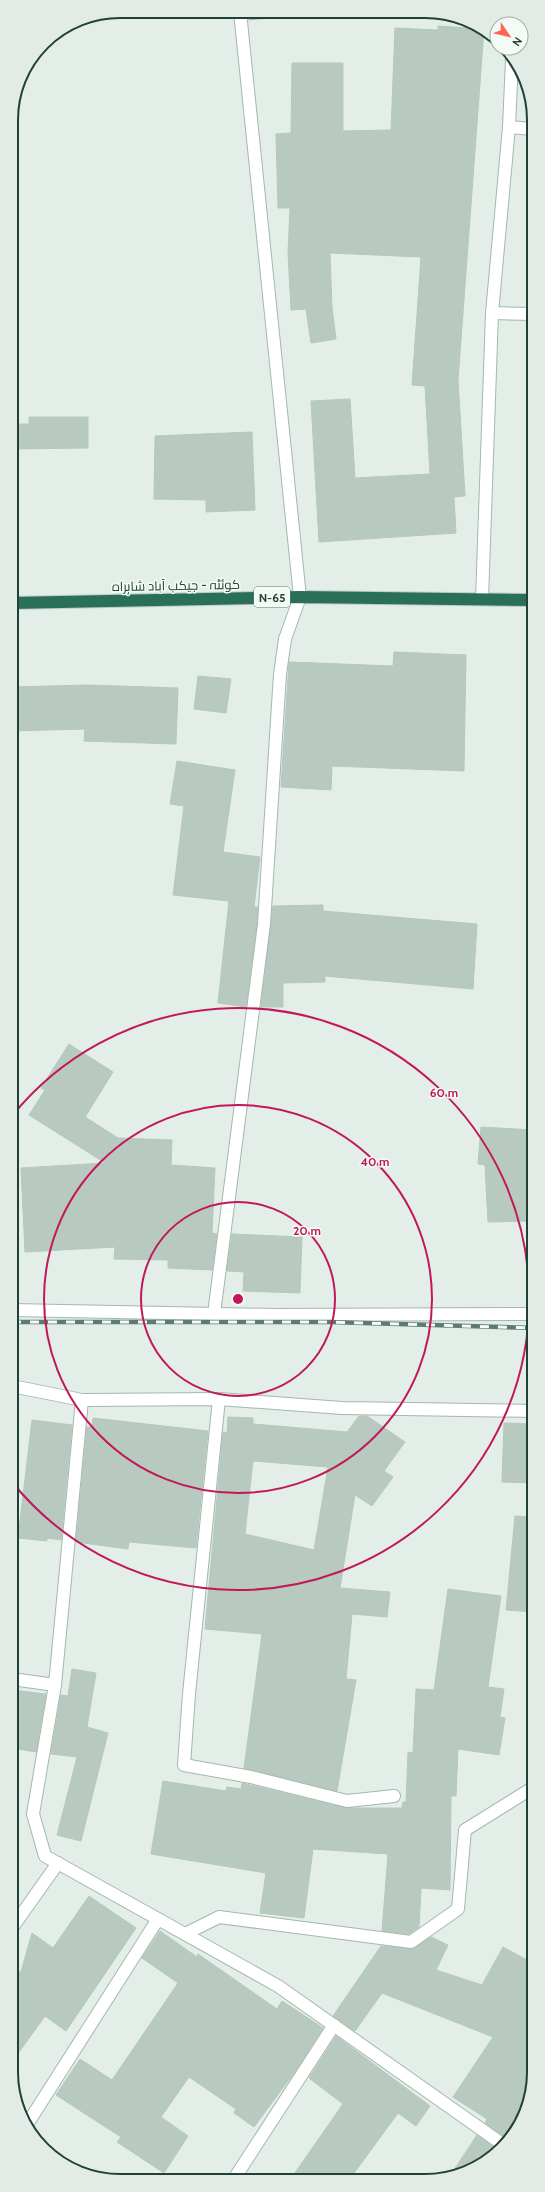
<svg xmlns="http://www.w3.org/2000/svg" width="545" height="2192" font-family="Cabin,Cairo,sans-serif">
<rect width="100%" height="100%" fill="#e3eee8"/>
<!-- building -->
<g fill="#b8c9c0" stroke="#b5c8be" fill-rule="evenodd">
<polygon points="438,26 484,29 458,380 465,496 454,497 456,533 319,542 311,401 350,399 355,478 430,474 425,386 412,385 421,257 330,253 332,307 336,339 311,343 306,309 291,310 288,253 290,208 278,208 276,134 291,133 292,63 343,63 343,131 391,130 395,28 438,30"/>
<polygon points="29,417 88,417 88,448 11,449 11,424 29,424"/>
<polygon points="252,432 255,510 206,512 206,500 154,499 155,436"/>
<polygon points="394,652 466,655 464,771 332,766 331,790 281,787 289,662 393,666"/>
<polygon points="198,676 231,679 226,713 194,709"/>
<polygon points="88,685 178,688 176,744 84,741 85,729 11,731 11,687"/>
<polygon points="177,761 235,770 223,852 260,857 254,907 258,907 257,923 246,1007 218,1003 229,901 173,895 184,806 170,804"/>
<polygon points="323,905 323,911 477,924 473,989 325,976 325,982 283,983 283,1007 261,1007 273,906"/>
<polygon points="69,1044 113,1072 85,1117 118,1138 172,1140 171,1165 215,1168 212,1233 217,1234 212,1270 168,1268 168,1260 114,1259 115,1247 25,1252 21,1168 105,1163 29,1115 45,1090 41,1088"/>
<polygon points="481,1127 533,1130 533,1221 488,1222 485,1165 478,1164"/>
<polygon points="232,1234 302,1237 300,1293 243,1291 244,1272 227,1271"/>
<path d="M 359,1416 L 367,1416 L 405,1442 L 384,1471 L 393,1477 L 372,1506 L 355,1495 L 340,1588 L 390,1592 L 387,1617 L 352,1614 L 346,1679 L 356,1680 L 337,1791 L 244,1768 L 262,1634 L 205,1629 L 223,1432 L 227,1433 L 228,1417 L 253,1418 L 253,1424 L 347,1432 ZM 253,1461 L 328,1467 L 314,1550 L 245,1534 Z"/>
<polygon points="93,1418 208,1431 196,1548 129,1542 128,1549 76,1542 87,1427 92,1427"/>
<polygon points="32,1420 72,1425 61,1540 47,1538 47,1541 18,1538"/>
<polygon points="504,1423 534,1424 534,1483 502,1482"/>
<polygon points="515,1516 534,1517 534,1612 506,1610"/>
<polygon points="448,1589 501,1596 488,1687 504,1689 500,1717 505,1718 499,1755 458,1749 456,1796 451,1796 450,1890 421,1888 419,1927 409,1934 382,1931 388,1854 313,1849 304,1918 260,1913 266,1873 151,1854 163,1781 226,1791 227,1787 241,1789 242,1783 345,1808 402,1808 403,1802 406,1802 408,1752 413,1753 416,1689 434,1690"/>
<polygon points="72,1669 96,1673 87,1727 108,1733 81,1841 57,1835 77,1757 51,1754 61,1695 68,1696"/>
<polygon points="12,1690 46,1694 36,1752 12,1748"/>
<polygon points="89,1896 136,1928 66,2031 45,2016 12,2062 12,1970 21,1972 32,1933 53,1948"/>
<polygon points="160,1931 197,1957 198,1954 277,2009 282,2001 323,2028 297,2069 254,2127 234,2113 236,2109 189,2077 161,2117 188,2136 164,2173 117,2142 121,2137 56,2095 80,2059 112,2080 178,1983 142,1958"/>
<polygon points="431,1937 448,1945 436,1970 482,1985 503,1947 529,1961 534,1966 534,2079 526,2114 509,2140 485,2123 487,2119 453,2097 493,2037 382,1993 355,2031 333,2016 381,1946 411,1949"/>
<polygon points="336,2036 430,2106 416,2126 398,2113 349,2180 290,2180 343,2104 309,2078"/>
<polygon points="477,2135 499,2151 479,2167 450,2176"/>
</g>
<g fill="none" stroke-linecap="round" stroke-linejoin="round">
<defs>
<g id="street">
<polyline points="240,14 264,12"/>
<polyline points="509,127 533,129"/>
<polyline points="492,313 533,314"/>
<polyline points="482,599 492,313 509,127 512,60"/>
<polyline points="12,1310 274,1315 533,1314"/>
<polyline points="214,1314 264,924 280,674 285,639 300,597 240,12"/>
<polyline points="12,1386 82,1400 219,1399 342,1408 534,1411"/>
<polyline points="219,1399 189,1694 184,1765 251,1777 347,1801 394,1796"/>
<polyline points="82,1400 55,1685 33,1814 45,1856 278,1986 505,2146"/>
<polyline points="12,1679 55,1685"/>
<polyline points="12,1928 58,1863"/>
<polyline points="185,1934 219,1917 411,1942 458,1909 465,1830 534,1787"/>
<polyline points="26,2126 158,1919"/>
<polyline points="234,2179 334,2025"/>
</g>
<polyline id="highway" points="11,603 300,597 533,600"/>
</defs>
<!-- street casing -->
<use href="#street" stroke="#a5b7ae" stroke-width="14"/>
<!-- highway casing -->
<use href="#highway" stroke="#c1cac6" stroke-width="14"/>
<!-- street -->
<use href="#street" stroke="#fff" stroke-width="12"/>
<!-- highway -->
<use href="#highway" stroke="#2a7059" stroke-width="12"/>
<defs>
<polyline id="rail" points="12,1322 330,1322 533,1328"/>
</defs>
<!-- rail casing -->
<use href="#rail" stroke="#5c7c70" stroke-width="4.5"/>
<!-- rail -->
<use href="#rail" stroke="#f4faf6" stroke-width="3" stroke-dasharray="9" stroke-linecap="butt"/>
</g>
<!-- distance rings -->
<g fill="none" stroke="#c2185b" stroke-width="2">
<circle cx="238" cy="1299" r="97"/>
<circle cx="238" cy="1299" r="194"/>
<path d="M12 1116A291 291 0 1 1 12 1482"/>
</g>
<g text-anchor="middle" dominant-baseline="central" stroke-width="3" stroke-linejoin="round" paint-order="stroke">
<!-- shield labels -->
<rect fill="#f4faf6" stroke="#60786e" stroke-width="1" x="254" y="587" width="36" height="20" rx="3"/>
<g font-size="12" font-weight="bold" fill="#214134">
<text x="272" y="597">N-65</text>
</g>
<!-- street labels -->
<g font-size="13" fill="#214134" stroke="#f4faf6">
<text transform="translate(176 585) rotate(-1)">کوئٹہ - جیکب آباد شاہراہ</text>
</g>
</g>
<!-- crop -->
<path d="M0 0H545V2192H0ZM120 18H425A102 102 0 0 1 527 120V2072A102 102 0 0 1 425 2174H120A102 102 0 0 1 18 2072V120A102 102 0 0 1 120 18Z" fill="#e3ebe6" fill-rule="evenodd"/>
<path fill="none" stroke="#214134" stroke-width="2" d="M120 18H425A102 102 0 0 1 527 120V2072A102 102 0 0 1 425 2174H120A102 102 0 0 1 18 2072V120A102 102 0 0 1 120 18Z"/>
<circle cx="238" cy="1299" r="6" fill="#c2185b" stroke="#f4faf6" stroke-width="2"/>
<g font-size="12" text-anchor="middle" font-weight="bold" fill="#c2185b" stroke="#f4faf6" stroke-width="3" stroke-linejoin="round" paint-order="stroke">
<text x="444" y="1097">60 m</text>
<text x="375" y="1166">40 m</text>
<text x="307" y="1235">20 m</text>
</g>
<!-- north arrow -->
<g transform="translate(509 36) rotate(125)"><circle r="19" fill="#f4faf6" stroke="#a0b0a8"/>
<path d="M0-3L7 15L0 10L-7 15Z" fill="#fc6853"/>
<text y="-6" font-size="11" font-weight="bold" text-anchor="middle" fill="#214134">N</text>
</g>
</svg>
